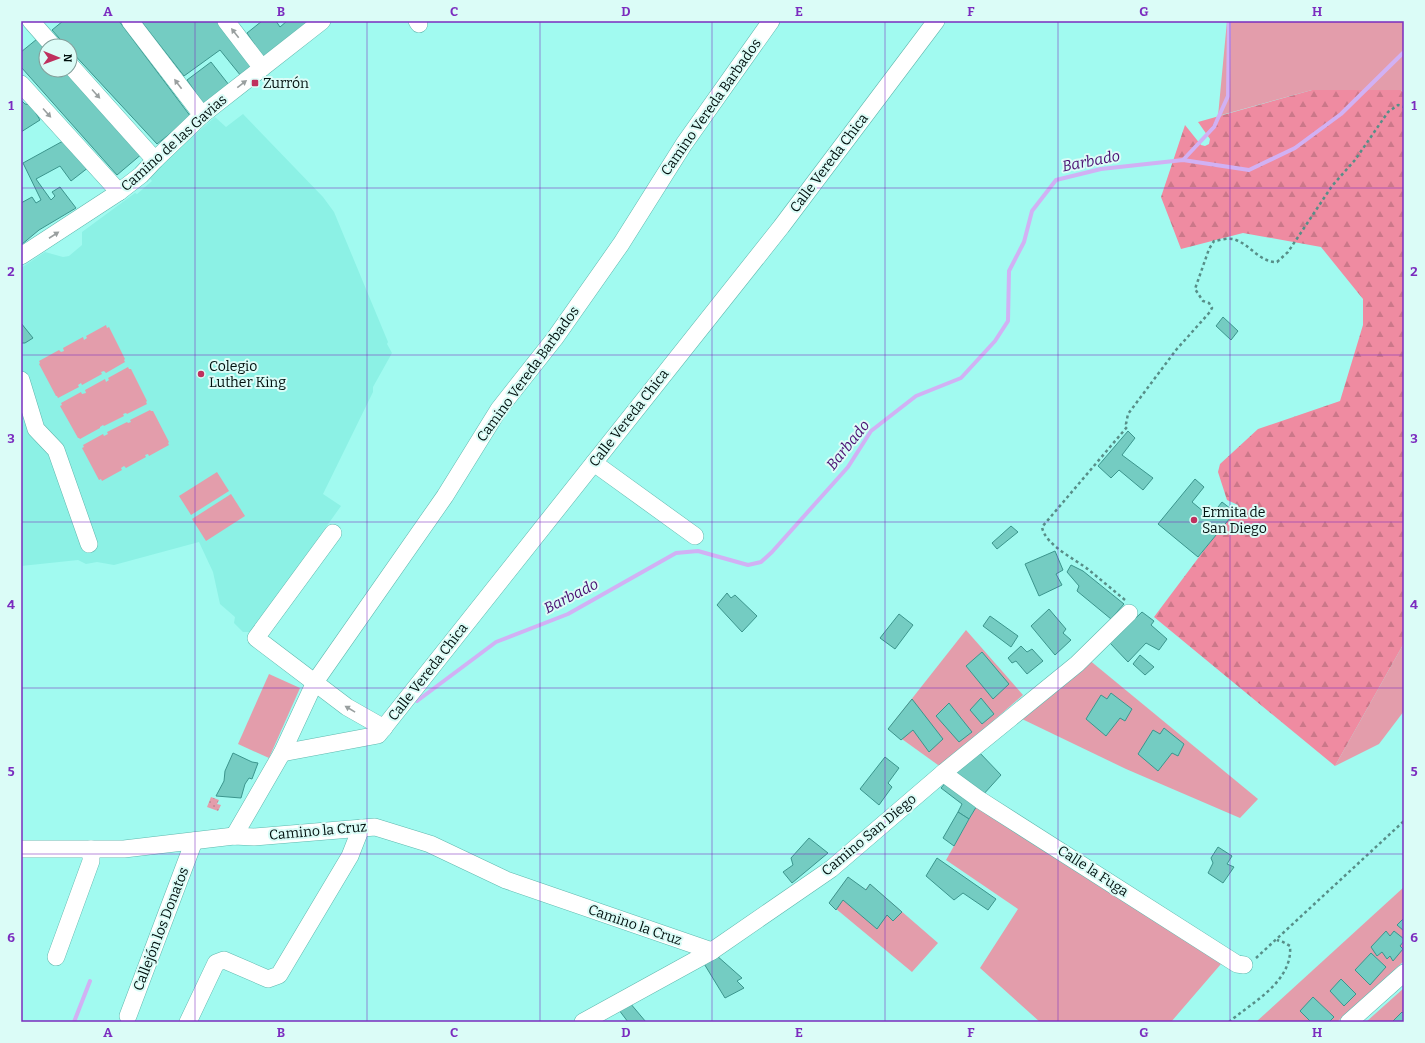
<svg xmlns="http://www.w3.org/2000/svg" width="1425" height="1043" font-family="Bitter,serif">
<defs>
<pattern id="forest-firs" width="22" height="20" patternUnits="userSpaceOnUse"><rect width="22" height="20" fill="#ef8ba1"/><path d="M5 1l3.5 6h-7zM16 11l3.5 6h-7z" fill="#cb7789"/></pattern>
<pattern id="park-dots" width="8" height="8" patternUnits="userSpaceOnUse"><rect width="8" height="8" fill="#e39dab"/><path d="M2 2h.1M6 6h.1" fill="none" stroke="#c18692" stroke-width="1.8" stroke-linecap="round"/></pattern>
</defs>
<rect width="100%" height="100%" fill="#a1faf0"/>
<!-- built -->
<polygon fill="#8cf1e5" points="243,114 323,197 334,212 388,342 387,344 392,353 373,387 373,392 323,494 341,506 251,632 243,632 234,623 235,617 220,604 213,572 199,542 114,565 97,562 86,564 78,560 21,566 21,268 45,252 63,257 69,256 82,245 82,232 135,193 137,194 152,181 148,176 215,117 226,127"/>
<!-- green -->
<g fill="#e39dab">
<polygon points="1227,21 1404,21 1404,93 1401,90 1312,90 1218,116"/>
<polygon points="106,325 107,328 109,327 125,359 124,360 125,362 106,373 104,371 101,372 102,374 82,385 81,383 78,385 79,387 58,398 57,396 56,396 39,364 40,363 39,361 59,350 61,352 64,351 63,348 83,337 84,340 87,338 86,336"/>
<polygon points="128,367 129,369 131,369 147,401 146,402 147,404 127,414 126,413 123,414 124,416 104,426 103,425 100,427 100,428 80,439 79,438 78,438 60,406 62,405 61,403 81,392 82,394 86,393 85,390 105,379 106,382 109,380 108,378"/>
<polygon points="150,410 151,411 153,411 169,442 168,443 169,445 149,456 148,454 145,455 146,457 126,468 124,466 121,468 122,470 102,481 101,479 99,480 82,448 84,447 83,445 103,434 104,436 108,434 107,432 127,422 128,423 131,422 130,420"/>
<polygon points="217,472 229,491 191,515 179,496"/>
<polygon points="231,494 245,516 206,541 192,519"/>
<polygon points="966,630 1023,695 944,764 938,765 888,729"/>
<polygon points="1404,643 1404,711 1379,744 1335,766"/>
<polygon points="1088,659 1258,799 1240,818 1126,769 1022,719"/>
<polygon points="269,674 300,688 269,758 238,744"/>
<polygon points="980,800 1227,957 1171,1022 1040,1022 980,968 1018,909 946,860"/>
<polygon points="848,877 865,890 870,884 938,943 912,972 829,903"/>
<polygon points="1404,887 1404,961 1337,1022 1256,1022"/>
<polygon points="1404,988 1404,1022 1366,1022"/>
</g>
<!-- forest -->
<polygon fill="url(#forest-firs)" points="1312,90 1401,90 1404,93 1404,643 1335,766 1154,617 1238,505 1227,500 1218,472 1220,464 1258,429 1340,401 1363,325 1363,299 1321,247 1243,233 1181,249 1161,197 1185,125 1201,145 1205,146 1209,144 1210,139 1198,122"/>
<!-- park -->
<polygon fill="url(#park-dots)" points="211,797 219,800 217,804 221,805 218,811 207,807"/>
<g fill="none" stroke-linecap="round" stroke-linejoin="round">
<!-- stream -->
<g stroke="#d1b1f4" stroke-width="4">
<polyline points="1183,160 1214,127 1228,96 1229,21"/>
<polyline points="417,701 496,642 568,614 676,553 698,551 748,565 761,562 772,552 848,467 871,431 916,396 961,378 995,341 1008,321 1009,271 1024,242 1032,211 1056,180 1101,169 1183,160 1249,170 1295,148 1341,114 1404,52"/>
<polyline points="74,1022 90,981"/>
</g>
</g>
<!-- building -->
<g fill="#74ccc2" stroke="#3b958d">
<polygon points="63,21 119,21 191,117 157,144 70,50 70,46 66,46 52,30"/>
<polygon points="141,21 221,21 255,66 241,76 220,50 184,76"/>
<polygon points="262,21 276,21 280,27 287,21 309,21 270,57 262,56 247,33"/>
<polygon points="37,39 46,48 46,70 66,70 143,153 117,175 21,67 21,52"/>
<polygon points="211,62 229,85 204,105 187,80"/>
<polygon points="21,100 25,104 31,105 40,120 21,132"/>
<polygon points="63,141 89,167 71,181 60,166 36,179 51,200 55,196 52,192 60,187 76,208 39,230 21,245 21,203 32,197 36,203 41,200 23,163"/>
<polygon points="1223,317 1238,331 1231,340 1216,326"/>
<polygon points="21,323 33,338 25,343 21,343"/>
<polygon points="1128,431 1135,438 1122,455 1153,478 1143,490 1119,470 1111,478 1098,466"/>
<polygon points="1195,479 1204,487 1192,502 1210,517 1222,502 1235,512 1198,557 1158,524"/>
<polygon points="1011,526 1018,532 997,549 992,543"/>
<polygon points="1055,551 1063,570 1056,574 1062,585 1039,596 1025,564"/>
<polygon points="1071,565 1083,571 1124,604 1111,619 1077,591 1079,586 1067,572"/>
<polygon points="727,593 731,598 735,595 757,616 742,632 717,605"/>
<polygon points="1049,609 1066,629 1063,633 1071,640 1055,655 1031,626"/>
<polygon points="1142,612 1154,621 1151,625 1167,639 1159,650 1146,643 1128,662 1110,643"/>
<polygon points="899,614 913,625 895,649 880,638"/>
<polygon points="990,616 1018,636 1011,647 983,626"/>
<polygon points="1021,646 1027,652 1032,649 1043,661 1027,674 1016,661 1012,663 1008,658"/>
<polygon points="982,652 1009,684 993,699 966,666"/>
<polygon points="1140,655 1154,667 1145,675 1133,664"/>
<polygon points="1111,693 1132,709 1125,721 1120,718 1106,736 1086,719 1101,695 1107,699"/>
<polygon points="981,698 994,714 982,724 970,710"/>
<polygon points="912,699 943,739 929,752 913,730 901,740 888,729"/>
<polygon points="949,703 972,732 959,742 936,716"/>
<polygon points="1164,728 1184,744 1178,756 1172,753 1158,771 1138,754 1153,730 1160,734"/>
<polygon points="978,751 1001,775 982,796 955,774"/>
<polygon points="233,753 252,762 258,763 252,779 249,778 245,784 241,798 216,796 224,781 225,771"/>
<polygon points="885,757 899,768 888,783 892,787 879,805 860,789"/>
<polygon points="947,781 978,804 969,819 958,812 962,804 941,788"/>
<polygon points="958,812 969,819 954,846 943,838"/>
<polygon points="809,838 828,853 792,883 783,872 793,865 791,858"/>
<polygon points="1218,847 1232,856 1227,864 1234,867 1223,883 1208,873 1213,863 1211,858"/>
<polygon points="937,858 996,899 988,910 963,893 954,900 926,876"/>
<polygon points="848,877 866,890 870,884 902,912 893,921 887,915 877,929 843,900 836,910 829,903"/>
<polygon points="1404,918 1404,931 1397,925"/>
<polygon points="1386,931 1390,936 1394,931 1404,939 1404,941 1400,946 1403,949 1393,961 1390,956 1387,959 1382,952 1377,956 1371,947"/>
<polygon points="1371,953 1386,967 1370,985 1355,970"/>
<polygon points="716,955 742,978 737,981 744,988 725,998 703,962"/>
<polygon points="1341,979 1356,994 1344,1006 1330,991"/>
<polygon points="1313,997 1334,1017 1329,1022 1311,1022 1300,1011"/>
<polygon points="630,1003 646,1022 628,1022 619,1010"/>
<polygon points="1402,1012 1404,1014 1404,1022 1392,1022"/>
</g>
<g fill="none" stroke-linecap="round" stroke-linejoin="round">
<defs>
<g id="minor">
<polyline points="31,21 53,46"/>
<polyline points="130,21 202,115"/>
<polyline points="226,21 262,68"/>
<polyline points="417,21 419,24"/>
<polyline points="70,65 155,160"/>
<polyline points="21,84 119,192"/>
<polyline points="21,256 119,192 141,175 155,160 202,115 322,21"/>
<polyline points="21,380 36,429 56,450 89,544"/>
<polyline points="594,463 695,536"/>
<polyline points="333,533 256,638 347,707 384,728"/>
<polyline points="282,753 378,735 781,227 936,21"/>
<polyline points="943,773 980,800 1237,964 1244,965"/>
<polyline points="234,836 282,753 315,682 445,496 499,409 555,338 621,244 684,144 771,21"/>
<polyline points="21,849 124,849 234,836 254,837 375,827 430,844 506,880 712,951"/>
<polyline points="56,957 91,861 91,849"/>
<polyline points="128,1016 194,841"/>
<polyline points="188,1022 216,963 224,960 268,979 279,975 350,856 361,828"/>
<polyline points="583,1022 712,951 831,869 943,773 1077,664 1129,613"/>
<polyline points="1349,1022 1404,973"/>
</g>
</defs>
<!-- minor casing -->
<use href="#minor" stroke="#5fb8ae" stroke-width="18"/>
<!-- path -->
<g stroke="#578e88" stroke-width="2.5" stroke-dasharray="3 3" stroke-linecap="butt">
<path d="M 1125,600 C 1113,590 1101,580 1089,570 C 1075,559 1045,545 1042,527 L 1127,427 L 1126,424 L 1128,414 L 1176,350 L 1209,313 L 1212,308 L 1209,303 L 1203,301 L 1195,289 L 1209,249 L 1214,241 C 1221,240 1230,237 1236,240 C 1250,245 1261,263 1277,262 L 1288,252 L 1332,186 L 1355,160 L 1388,112 L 1398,105 L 1404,107"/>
<polyline points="1256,958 1404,821"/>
<path d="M 1229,1022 C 1251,1003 1293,982 1290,946 L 1283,942 L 1277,940"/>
</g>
<!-- minor -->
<use href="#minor" stroke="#fff" stroke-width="17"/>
</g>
<!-- one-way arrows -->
<defs><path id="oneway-solid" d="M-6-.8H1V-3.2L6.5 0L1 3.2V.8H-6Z"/></defs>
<g fill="#999f9f">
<use href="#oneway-solid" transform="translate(235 33) rotate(-128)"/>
<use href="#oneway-solid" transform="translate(178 84) rotate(-127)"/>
<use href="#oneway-solid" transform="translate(242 84) rotate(-38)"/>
<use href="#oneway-solid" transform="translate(96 94) rotate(48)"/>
<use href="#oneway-solid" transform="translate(47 113) rotate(48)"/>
<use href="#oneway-solid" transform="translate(54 235) rotate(-33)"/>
<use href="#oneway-solid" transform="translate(350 709) rotate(-149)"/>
</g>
<!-- grid -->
<path fill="none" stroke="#7b2cbf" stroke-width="1" stroke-opacity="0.55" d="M 195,21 L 195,1022M 367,21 L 367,1022M 540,21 L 540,1022M 712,21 L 712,1022M 885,21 L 885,1022M 1058,21 L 1058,1022M 1230,21 L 1230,1022M 21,188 L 1404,188M 21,355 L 1404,355M 21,522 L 1404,522M 21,688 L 1404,688M 21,854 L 1404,854"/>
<!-- markers -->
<g fill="#bf305e" stroke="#dbfcf7" stroke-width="1.5">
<rect x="251" y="79" width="8" height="8" rx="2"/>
<circle cx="201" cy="374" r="4"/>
<circle cx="1194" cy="520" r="4"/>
</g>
<g text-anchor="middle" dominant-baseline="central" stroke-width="4" stroke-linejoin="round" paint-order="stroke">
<!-- poi labels -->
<g font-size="14" fill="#00100e" stroke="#dbfcf7" text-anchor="start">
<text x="263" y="83">Zurrón</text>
<text x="209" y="366">Colegio<tspan x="209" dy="16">Luther King</tspan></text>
<text x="1202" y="512">Ermita de<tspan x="1202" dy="16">San Diego</tspan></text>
</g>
<!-- street labels -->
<g font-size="14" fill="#00100e" stroke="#dbfcf7">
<text transform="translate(711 107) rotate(-55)">Camino Vereda Barbados</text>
<text transform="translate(174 143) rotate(-42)">Camino de las Gavias</text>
<text transform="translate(829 163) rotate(-53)">Calle Vereda Chica</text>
<text transform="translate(528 374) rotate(-54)">Camino Vereda Barbados</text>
<text transform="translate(629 418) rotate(-52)">Calle Vereda Chica</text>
<text transform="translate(428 672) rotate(-52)">Calle Vereda Chica</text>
<text transform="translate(318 831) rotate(-5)">Camino la Cruz</text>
<text transform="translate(869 835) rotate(-40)">Camino San Diego</text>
<text transform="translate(1093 871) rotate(33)">Calle la Fuga</text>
<text transform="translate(635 925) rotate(19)">Camino la Cruz</text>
<text transform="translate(161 929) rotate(-69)">Callejón los Donatos</text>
</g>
<!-- water labels -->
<g font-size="15" font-style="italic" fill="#4a0e71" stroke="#dbfcf7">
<text transform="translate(1091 161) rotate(-11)">Barbado</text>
<text transform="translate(848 445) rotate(-51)">Barbado</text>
<text transform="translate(571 596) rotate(-27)">Barbado</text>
</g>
</g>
<!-- border -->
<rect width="1425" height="1043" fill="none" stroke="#dbfcf7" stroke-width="44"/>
<!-- north arrow -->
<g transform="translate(58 58) rotate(91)"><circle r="19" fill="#dbfcf7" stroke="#839e9a"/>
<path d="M0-3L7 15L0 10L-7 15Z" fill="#bf305e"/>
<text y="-6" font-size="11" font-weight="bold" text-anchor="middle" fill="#00100e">N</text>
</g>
<rect x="22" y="22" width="1381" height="999" fill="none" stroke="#7b2cbf" stroke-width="1.5"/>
<g font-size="13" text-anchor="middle" font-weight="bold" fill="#7b2cbf">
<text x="108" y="16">A</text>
<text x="281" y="16">B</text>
<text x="454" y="16">C</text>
<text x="626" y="16">D</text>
<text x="799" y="16">E</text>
<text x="971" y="16">F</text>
<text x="1144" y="16">G</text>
<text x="1317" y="16">H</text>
<text x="11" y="110">1</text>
<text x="1414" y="110">1</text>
<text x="11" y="276">2</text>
<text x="1414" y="276">2</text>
<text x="11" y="443">3</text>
<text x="1414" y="443">3</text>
<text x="11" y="609">4</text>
<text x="1414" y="609">4</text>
<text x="11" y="776">5</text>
<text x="1414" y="776">5</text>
<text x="11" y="942">6</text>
<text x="1414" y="942">6</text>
<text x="108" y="1037">A</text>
<text x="281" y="1037">B</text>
<text x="454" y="1037">C</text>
<text x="626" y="1037">D</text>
<text x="799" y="1037">E</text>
<text x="971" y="1037">F</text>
<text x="1144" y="1037">G</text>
<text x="1317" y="1037">H</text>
</g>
</svg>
